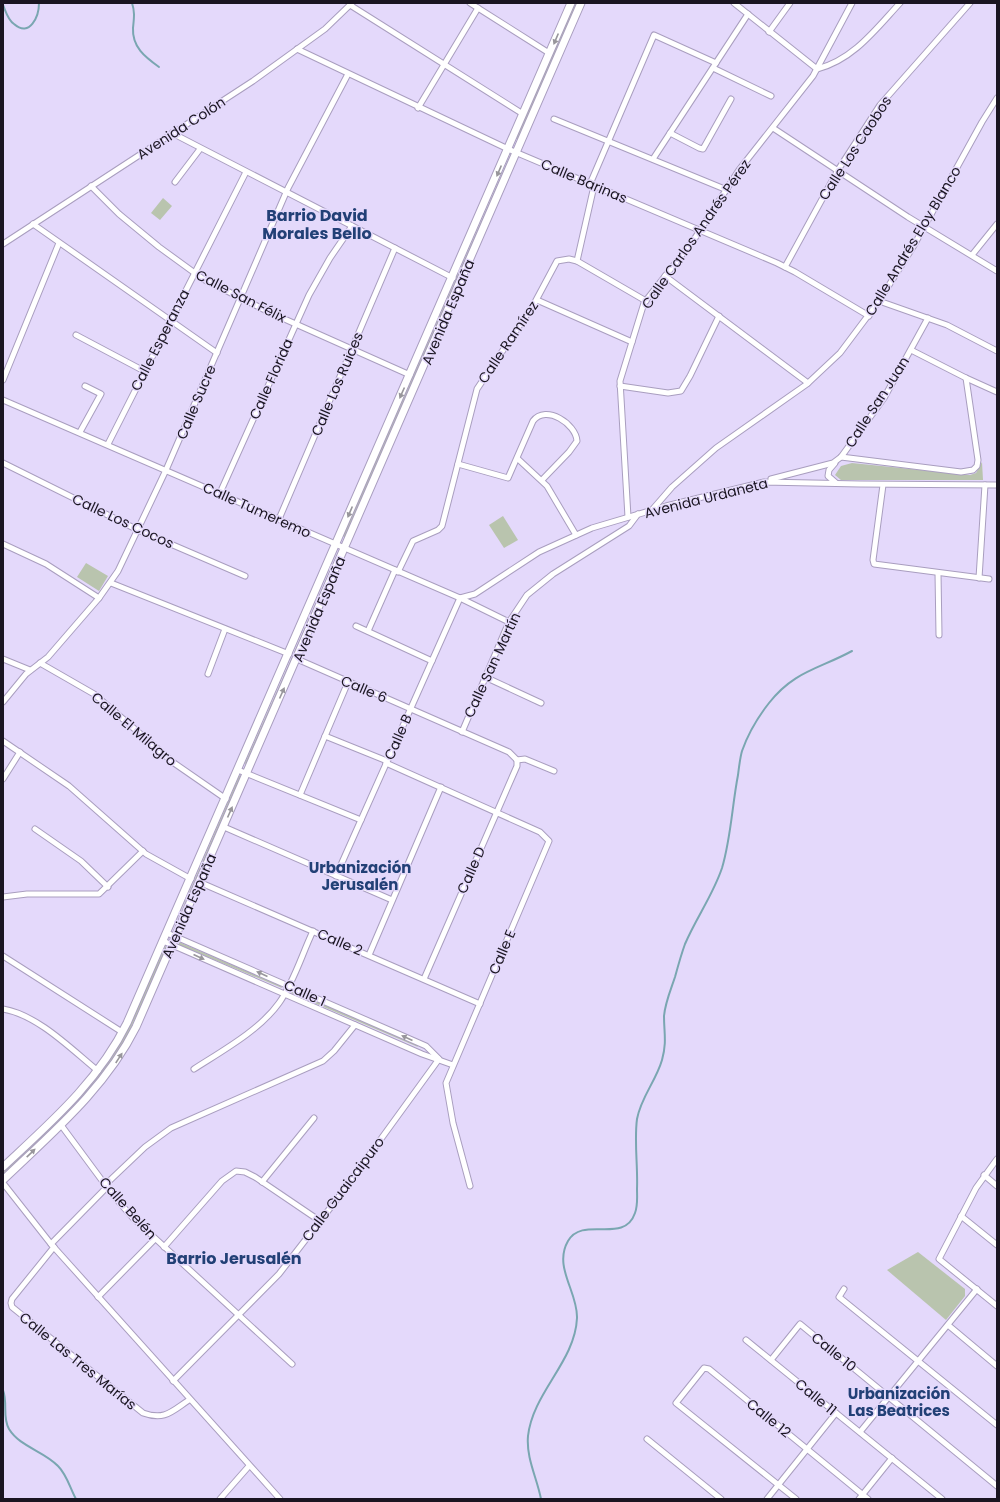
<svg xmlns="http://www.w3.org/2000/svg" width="1000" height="1502" font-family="Poppins,sans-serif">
<rect width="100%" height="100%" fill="#e4d9fb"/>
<!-- green -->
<g fill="#b9c4ae">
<polygon points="574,3 578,3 518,141 516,138"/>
<polygon points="511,153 512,154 345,538 343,536"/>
<polygon points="163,198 172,206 160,220 151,213"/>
<polygon points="982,462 983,480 841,480 835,475 841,466 852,463 970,475 976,473"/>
<polygon points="503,516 518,540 504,548 489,525"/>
<polygon points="338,553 247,765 246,765 245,763"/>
<polygon points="86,563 108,576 99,591 77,577"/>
<polygon points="241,775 242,776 176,923 239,776"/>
<polygon points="179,942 281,986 282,988 179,945"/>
<polygon points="166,945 168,947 122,1047 88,1094 3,1176 3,1171 74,1103 107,1064 119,1045"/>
<polygon points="292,991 417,1045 418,1047 291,993"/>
<polygon points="918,1252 965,1289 965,1296 946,1320 887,1270"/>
</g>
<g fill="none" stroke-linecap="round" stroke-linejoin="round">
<!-- stream -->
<g stroke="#7aa6b1" stroke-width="2">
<path d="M 132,3 C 135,12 134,18 133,28 C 132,47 145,57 159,67"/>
<path d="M 3,5 C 6,12 8,20 14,24 C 30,38 39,16 39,3"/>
<path d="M 3,1390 C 8,1403 2,1417 9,1429 C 20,1447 44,1451 58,1466 C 67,1475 70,1488 76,1499"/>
<path d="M 541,1499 C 537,1478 526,1458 528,1436 C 533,1392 575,1362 577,1318 C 578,1292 553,1267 568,1241 C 583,1215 624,1245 635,1213 C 638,1205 637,1197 637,1189 C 638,1166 634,1141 637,1119 C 641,1097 656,1081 662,1060 C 667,1042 664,1033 664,1016 C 665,1003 671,989 675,977 C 678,966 681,955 685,944 C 696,918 713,895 722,868 C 731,838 732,806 738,775 C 739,767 740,758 742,751 C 748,734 758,717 769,703 C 794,671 819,669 852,651"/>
</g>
<defs>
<g id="street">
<polyline points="470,3 549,53"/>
<path d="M 734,3 L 817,69 C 853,60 876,29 900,3"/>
<polyline points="350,5 523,114"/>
<polyline points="769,32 790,3"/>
<polyline points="297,49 508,149 777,263 795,272 869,316"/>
<polyline points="713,68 771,96"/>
<polyline points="418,108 478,8"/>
<polyline points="554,119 727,190"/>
<polyline points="773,128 908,217 997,271"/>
<polyline points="172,133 453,278"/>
<polyline points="670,133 699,148 703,149 731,99"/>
<polyline points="653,159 748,14"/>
<polyline points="175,182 200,149"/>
<polyline points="590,184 654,35 716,63"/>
<polyline points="91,186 119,214 159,247 203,279 271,313 410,375"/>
<polyline points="33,224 217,353"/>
<polyline points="3,244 253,81 325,29 352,3"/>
<polyline points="972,255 997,224"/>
<polyline points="577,261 594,186"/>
<polyline points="785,267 838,170 880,105 970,3"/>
<polyline points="665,276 808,383"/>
<polyline points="537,300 632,342"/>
<polyline points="879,301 947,325 997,351"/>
<polyline points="76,335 144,371"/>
<polyline points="911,350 966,378 997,392"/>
<polyline points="3,380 59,243"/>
<polyline points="620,386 668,393 681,391 690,376 719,316"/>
<polyline points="3,400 460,598 509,622"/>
<polyline points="80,432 101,394 85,386"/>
<polyline points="108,444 246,172"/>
<polyline points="841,457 961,472 973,470 977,466 978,460 966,378"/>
<polyline points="518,459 547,486 576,535"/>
<polyline points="3,463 138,530 245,576"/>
<polyline points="835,463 829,470 828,476 836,483"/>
<path d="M 458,464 L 508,478 L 533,421 C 546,404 576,424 577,441 L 569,452 L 542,480"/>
<polyline points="771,479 833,463 841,457 884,398 928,318"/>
<polyline points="883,485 873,560 874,564 989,579"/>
<polyline points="220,493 309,295 330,258 352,226"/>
<polyline points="652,510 672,487 716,448 807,384 840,353 879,301 913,247 982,122 997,98"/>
<polyline points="628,517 620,381 644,303 695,238 739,170 813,76 852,3"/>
<polyline points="279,519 395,248"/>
<polyline points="3,544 46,564 99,598"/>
<polyline points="398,572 413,541 438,530 442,526 477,389 534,304 557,261 569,259 577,261 646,301"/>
<polyline points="938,573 939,635"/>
<polyline points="979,578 985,485"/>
<polyline points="111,583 289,654"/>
<polyline points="460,598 475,594 539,552 592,528 666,506 764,482 860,484 997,485"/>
<polyline points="356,626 432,661"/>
<polyline points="368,631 395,570"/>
<polyline points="3,659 30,670"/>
<polyline points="297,659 509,752 517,760"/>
<polyline points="40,663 94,694 174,763 226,799"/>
<polyline points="208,674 225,629"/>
<polyline points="485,677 541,703"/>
<polyline points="3,702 26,674 48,657 99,598 118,571 166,470 288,188 348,74"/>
<polyline points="462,732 509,622 527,595 553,574 629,526 638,514"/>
<polyline points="325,736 387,761"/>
<polyline points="3,741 69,786 146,854 191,879"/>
<polyline points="517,760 525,759 554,771"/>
<polyline points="386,763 540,832 549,841 446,1083 453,1123 470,1186"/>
<polyline points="238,770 361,820"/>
<polyline points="3,779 20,752"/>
<polyline points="300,795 348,682"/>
<polyline points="224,827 392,900"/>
<polyline points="35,829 81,861 108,887"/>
<polyline points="336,876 460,598"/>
<polyline points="199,882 480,1004"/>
<polyline points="3,897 27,894 99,894 143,851"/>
<polyline points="167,933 426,1046 438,1058"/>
<polyline points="163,941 422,1054 453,1065"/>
<polyline points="369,955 441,787"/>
<polyline points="3,956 122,1032"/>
<polyline points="424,979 517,766 517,760"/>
<path d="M 3,1009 C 38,1015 71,1049 98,1071"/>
<path d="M 194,1069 C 222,1051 260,1030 279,1003 C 294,982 302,954 313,931"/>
<polyline points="61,1125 112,1194 133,1218 292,1364"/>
<polyline points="997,1159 976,1188 939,1259 997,1306"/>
<polyline points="984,1175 997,1186"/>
<polyline points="262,1182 314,1118"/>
<polyline points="3,1183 51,1244 280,1499"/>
<polyline points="105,1185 145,1147 171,1128 323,1061 334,1051 355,1025"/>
<polyline points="961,1216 997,1245"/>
<polyline points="51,1244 107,1187"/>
<path d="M 54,1247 L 12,1299 L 11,1303 L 12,1307 L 143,1413 C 165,1421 172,1411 189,1400"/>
<polyline points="164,1247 222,1181 236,1171 245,1172 255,1177 320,1221"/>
<polyline points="844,1289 839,1297 997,1425"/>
<polyline points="98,1297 155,1239"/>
<polyline points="948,1325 997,1366"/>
<polyline points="746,1340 942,1499"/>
<polyline points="771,1360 800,1324 997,1486"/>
<polyline points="173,1381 279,1274 341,1194 439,1059"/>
<polyline points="860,1432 977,1289"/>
<polyline points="647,1439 721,1499"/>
<polyline points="220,1499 249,1466"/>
<polyline points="767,1499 836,1413"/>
<polyline points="796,1499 676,1403 704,1368 709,1369 868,1499"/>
<polyline points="859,1499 892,1458"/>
</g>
<g id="secondary">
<path d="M 3,1167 C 50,1123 98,1082 127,1023 L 571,3"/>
<path d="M 3,1180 C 52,1133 105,1089 136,1027 L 581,3"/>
</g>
</defs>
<!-- street casing -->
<use href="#street" stroke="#a99ebf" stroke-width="7"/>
<!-- secondary casing -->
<use href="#secondary" stroke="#a99ebf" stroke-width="9"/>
<!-- street -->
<use href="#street" stroke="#fff" stroke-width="5"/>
<!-- secondary -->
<use href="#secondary" stroke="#fff" stroke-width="7"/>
</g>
<!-- one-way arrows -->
<defs><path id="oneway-solid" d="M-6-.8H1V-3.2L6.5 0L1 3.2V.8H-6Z"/></defs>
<g fill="#98969b">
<use href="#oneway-solid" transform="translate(556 39) rotate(113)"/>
<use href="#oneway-solid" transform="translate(499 171) rotate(113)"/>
<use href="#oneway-solid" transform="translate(402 393) rotate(114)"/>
<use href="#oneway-solid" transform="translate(350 512) rotate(113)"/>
<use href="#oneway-solid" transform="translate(282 693) rotate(-66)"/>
<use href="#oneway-solid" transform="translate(230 812) rotate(-66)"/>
<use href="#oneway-solid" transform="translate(199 957) rotate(24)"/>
<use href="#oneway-solid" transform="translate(262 974) rotate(-156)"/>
<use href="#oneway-solid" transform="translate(407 1038) rotate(-156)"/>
<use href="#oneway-solid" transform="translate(119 1058) rotate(-57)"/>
<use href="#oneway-solid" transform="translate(31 1153) rotate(-44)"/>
</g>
<g text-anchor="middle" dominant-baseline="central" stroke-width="3" stroke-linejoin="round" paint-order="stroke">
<!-- street labels -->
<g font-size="14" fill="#1a1521" stroke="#e4d9fb">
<text transform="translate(181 128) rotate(-33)">Avenida Colón</text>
<text transform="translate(855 148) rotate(-57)">Calle Los Caobos</text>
<text transform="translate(584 181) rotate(23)">Calle Barinas</text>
<text transform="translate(696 234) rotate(-55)">Calle Carlos Andrés Pérez</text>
<text transform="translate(913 241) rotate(-59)">Calle Andrés Eloy Blanco</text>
<text transform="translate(241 296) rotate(27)">Calle San Félix</text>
<text transform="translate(448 312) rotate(-67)">Avenida España</text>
<text transform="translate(160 340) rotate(-63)">Calle Esperanza</text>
<text transform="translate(508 342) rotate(-56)">Calle Ramírez</text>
<text transform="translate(271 379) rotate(-66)">Calle Florida</text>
<text transform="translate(337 384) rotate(-67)">Calle Los Ruices</text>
<text transform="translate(196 402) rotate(-67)">Calle Sucre</text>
<text transform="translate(877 402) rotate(-57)">Calle San Juan</text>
<text transform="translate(706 498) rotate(-14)">Avenida Urdaneta</text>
<text transform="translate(257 510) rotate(24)">Calle Tumeremo</text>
<text transform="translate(123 521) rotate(25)">Calle Los Cocos</text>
<text transform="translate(319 609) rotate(-67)">Avenida España</text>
<text transform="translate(492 665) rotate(-65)">Calle San Martín</text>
<text transform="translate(364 689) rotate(23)">Calle 6</text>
<text transform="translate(134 729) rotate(40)">Calle El Milagro</text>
<text transform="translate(398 737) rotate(-66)">Calle B</text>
<text transform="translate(471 870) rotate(-66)">Calle D</text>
<text transform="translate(189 906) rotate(-66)">Avenida España</text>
<text transform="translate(340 942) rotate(23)">Calle 2</text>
<text transform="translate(502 952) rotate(-67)">Calle E</text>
<text transform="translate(305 993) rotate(24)">Calle 1</text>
<text transform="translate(343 1189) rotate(-53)">Calle Guaicaipuro</text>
<text transform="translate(128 1208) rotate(48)">Calle Belén</text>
<text transform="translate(834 1352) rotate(39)">Calle 10</text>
<text transform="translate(78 1361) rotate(39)">Calle Las Tres Marías</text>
<text transform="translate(816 1397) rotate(39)">Calle 11</text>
<text transform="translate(769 1418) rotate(39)">Calle 12</text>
</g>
<!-- neighbourhood labels -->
<g font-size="15" font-weight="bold" fill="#224076" stroke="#e4d9fb">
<text x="360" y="867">Urbanización<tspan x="360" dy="17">Jerusalén</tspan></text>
<text x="899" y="1393">Urbanización<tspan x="899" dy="17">Las Beatrices</tspan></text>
</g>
<!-- quarter labels -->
<g font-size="16" font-weight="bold" fill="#224076" stroke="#e4d9fb">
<text x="317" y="215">Barrio David<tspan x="317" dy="18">Morales Bello</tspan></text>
<text x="234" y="1258">Barrio Jerusalén</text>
</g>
</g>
<!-- border -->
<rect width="1000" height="1502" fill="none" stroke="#1a1521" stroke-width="8"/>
</svg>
